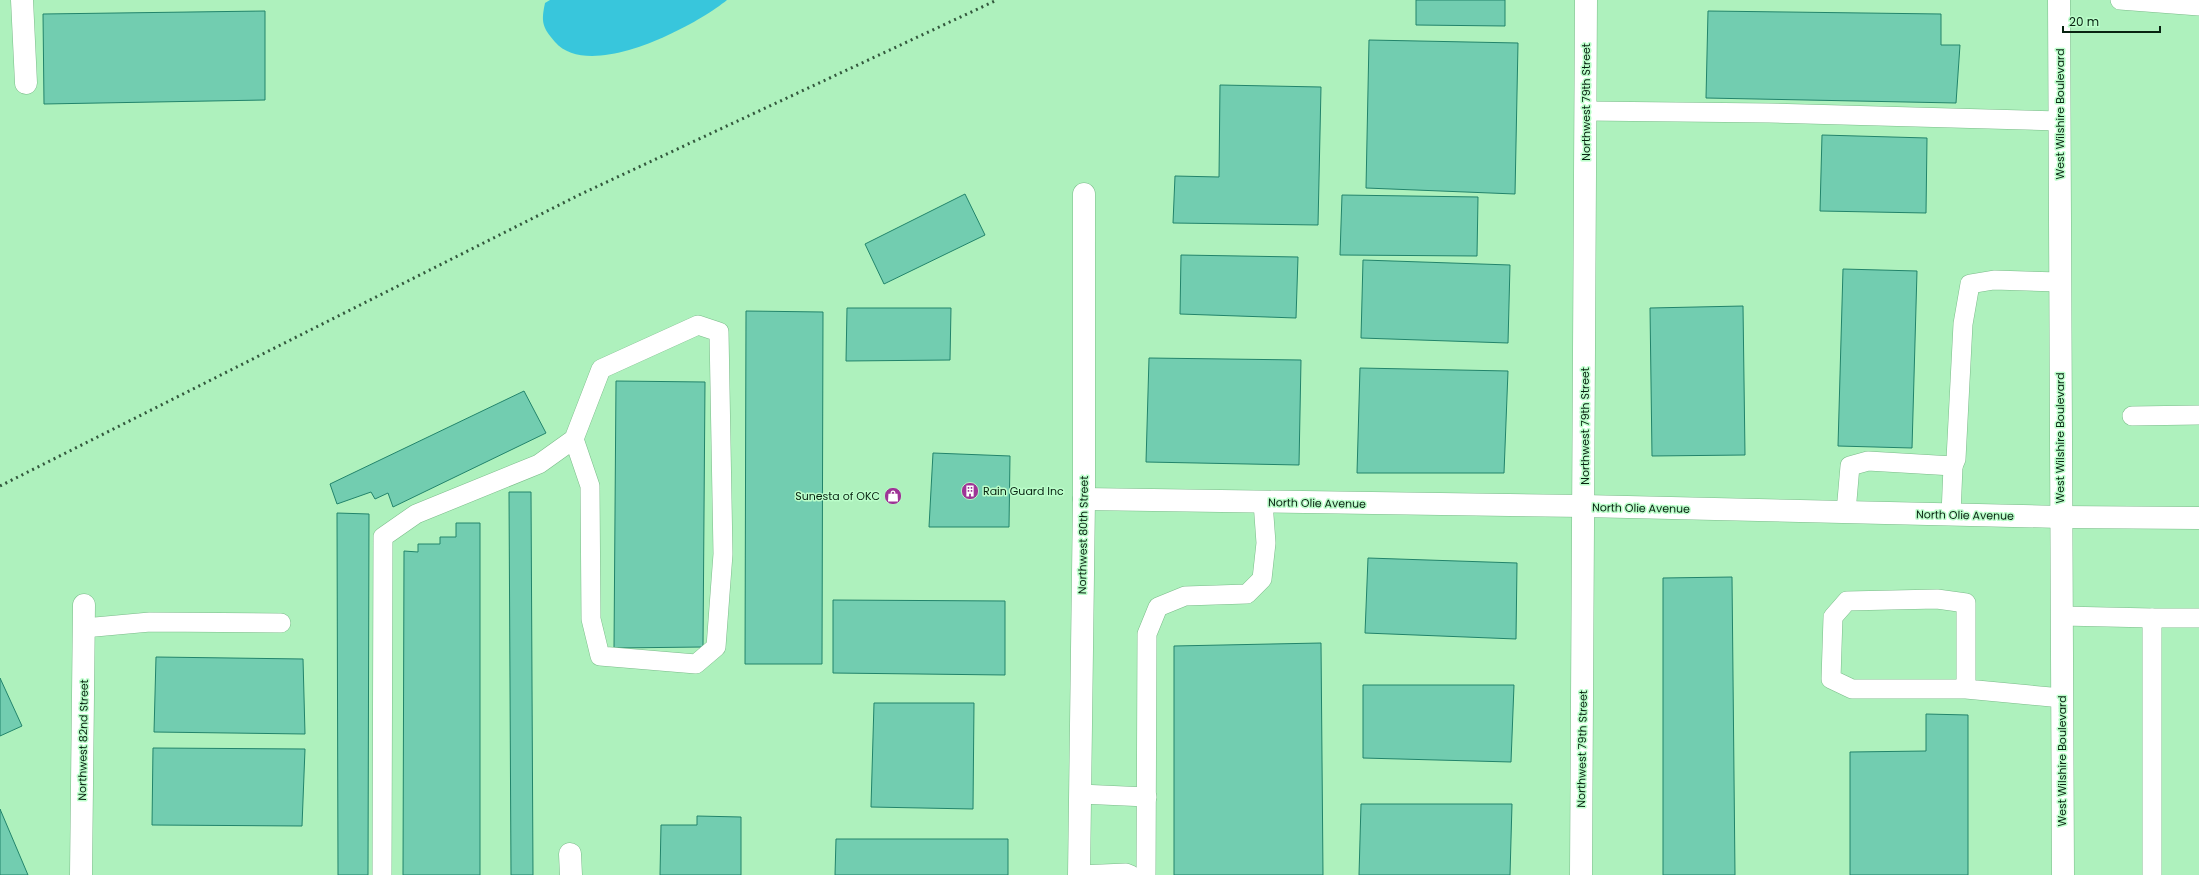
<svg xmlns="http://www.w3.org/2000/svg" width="2199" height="875" font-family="Poppins,sans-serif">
<rect width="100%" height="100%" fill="#aef1bd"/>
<!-- water -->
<path fill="#38c6dc" d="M 550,0 L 727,0 C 695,26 590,82 555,42 C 542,27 541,22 545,3 Z"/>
<!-- building -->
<g fill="#72cdb0" stroke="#22846b">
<polygon points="1416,0 1505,0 1505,26 1416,25"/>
<polygon points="265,11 265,100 44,104 43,14"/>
<polygon points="1708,11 1941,14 1941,45 1960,45 1956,103 1706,98"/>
<polygon points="1369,40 1518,43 1515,194 1366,188"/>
<polygon points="1220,85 1321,87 1318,225 1173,223 1175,176 1219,177"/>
<polygon points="1822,135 1927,138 1926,213 1820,211"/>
<polygon points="965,194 985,235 884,284 865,244"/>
<polygon points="1342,195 1478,197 1477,256 1340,255"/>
<polygon points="1181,255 1298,257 1296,318 1180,314"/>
<polygon points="1363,260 1510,265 1508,343 1361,338"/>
<polygon points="1843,269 1917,271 1912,448 1838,446"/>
<polygon points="1743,306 1745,455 1652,456 1650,308"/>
<polygon points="847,308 951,308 950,360 846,361"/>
<polygon points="746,311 823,312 822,664 745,664"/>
<polygon points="1149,358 1301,360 1299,465 1146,462"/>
<polygon points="1360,368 1508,371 1504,473 1357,473"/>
<polygon points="616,381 705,382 703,647 614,648"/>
<polygon points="524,391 546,433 393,507 388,493 375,499 371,492 337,504 330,484"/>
<polygon points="933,453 1010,456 1009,527 929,527"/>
<polygon points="509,492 531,492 533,875 511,875"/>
<polygon points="337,513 369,514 368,875 338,875"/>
<polygon points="456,523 480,523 480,875 403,875 404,551 418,552 418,544 440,544 440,537 456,537"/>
<polygon points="1368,558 1517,563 1516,639 1365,633"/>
<polygon points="1732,577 1735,875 1663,875 1663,578"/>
<polygon points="833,600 1005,601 1005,675 833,673"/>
<polygon points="1321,643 1323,875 1174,875 1174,646"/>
<polygon points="156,657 303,659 305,734 154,732"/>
<polygon points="0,678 22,726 0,736"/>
<polygon points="1363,685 1514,685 1511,762 1363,758"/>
<polygon points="874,703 974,703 973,809 871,807"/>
<polygon points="1926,714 1968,715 1968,875 1850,875 1850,752 1926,751"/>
<polygon points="153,748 305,749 302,826 152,825"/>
<polygon points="1361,804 1512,804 1510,875 1359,875"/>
<polygon points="0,809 28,875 0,875"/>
<polygon points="697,816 741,817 741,875 660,875 661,825 697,825"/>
<polygon points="836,839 1008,839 1008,875 835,875"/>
</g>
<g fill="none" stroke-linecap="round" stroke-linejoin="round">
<defs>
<g id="lane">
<polyline points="2120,0 2199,6"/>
<polyline points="1586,111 1769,113 2060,121"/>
<polyline points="2132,416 2199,415"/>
<polyline points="1846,512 1850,466 1868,461 1953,466 1956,459 1963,324 1970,284 1994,280 2060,282"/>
<polyline points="1951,515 1953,466"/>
<polyline points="2062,616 2152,618"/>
<polyline points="84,628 150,622 281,623"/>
<polyline points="1966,689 1852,689 1831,679 1833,617 1847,601 1937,599 1966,603 1966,689 2062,698"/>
<polyline points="1080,794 1147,797"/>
<polyline points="382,875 383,537 416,514 539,464 574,439 601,369 698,325 719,332 723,554 716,647 696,664 600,656 591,619 590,486 574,439"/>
<polyline points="1079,875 1126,873 1131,875"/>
<polyline points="1146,875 1147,634 1158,607 1185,596 1247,594 1262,579 1266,543 1263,502"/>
<polyline points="2152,875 2152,618 2199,618"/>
</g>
<g id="street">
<polyline points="22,0 26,83"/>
<polyline points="1084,499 1584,506 2061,517 2199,518"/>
<polyline points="570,854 571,875"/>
<polyline points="81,875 84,605"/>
<polyline points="1079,875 1084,499 1084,194"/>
<polyline points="1581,875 1586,0"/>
</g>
<polyline id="secondary" points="2059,0 2063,875"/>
</defs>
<!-- lane casing -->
<use href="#lane" stroke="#7abb89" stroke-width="20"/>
<!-- street casing -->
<use href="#street" stroke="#7abb89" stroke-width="23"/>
<!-- secondary casing -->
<use href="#secondary" stroke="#7abb89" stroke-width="23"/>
<!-- lane -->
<use href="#lane" stroke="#fff" stroke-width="19"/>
<!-- street -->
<use href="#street" stroke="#fff" stroke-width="22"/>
<!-- secondary -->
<use href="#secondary" stroke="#fff" stroke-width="22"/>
<!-- rail -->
<polyline stroke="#33583d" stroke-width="3" stroke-dasharray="2 4" stroke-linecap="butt" points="0,486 581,194 997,0"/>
</g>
<!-- icons -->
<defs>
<symbol id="building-disc" viewBox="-11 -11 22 22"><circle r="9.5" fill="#9e3496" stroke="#bbfeca"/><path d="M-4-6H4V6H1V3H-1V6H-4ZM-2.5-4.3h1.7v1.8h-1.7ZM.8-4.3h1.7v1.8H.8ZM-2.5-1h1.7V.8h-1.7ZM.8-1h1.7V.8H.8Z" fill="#fff"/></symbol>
<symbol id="shop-disc" viewBox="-11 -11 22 22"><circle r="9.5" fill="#9e3496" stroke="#bbfeca"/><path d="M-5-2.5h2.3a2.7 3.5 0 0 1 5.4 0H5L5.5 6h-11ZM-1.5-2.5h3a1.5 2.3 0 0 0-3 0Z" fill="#fff"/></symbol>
</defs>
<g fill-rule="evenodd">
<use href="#building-disc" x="960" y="481" width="20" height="20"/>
<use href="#shop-disc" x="883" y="486" width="20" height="20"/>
</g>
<g text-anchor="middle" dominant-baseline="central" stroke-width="3" stroke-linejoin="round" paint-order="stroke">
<!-- street labels -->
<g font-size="11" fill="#082311" stroke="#bbfeca">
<text transform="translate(1586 102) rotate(-90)">Northwest 79th Street</text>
<text transform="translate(2060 114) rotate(-90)">West Wilshire Boulevard</text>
<text transform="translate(1585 426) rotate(-90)">Northwest 79th Street</text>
<text transform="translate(2060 438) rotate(-90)">West Wilshire Boulevard</text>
<text transform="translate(1317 503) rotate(1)">North Olie Avenue</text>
<text transform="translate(1641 508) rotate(1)">North Olie Avenue</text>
<text transform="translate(1965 515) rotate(1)">North Olie Avenue</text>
<text transform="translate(1083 535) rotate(-89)">Northwest 80th Street</text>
<text transform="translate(83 740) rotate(-89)">Northwest 82nd Street</text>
<text transform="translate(1582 749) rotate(-89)">Northwest 79th Street</text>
<text transform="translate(2062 761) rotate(-90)">West Wilshire Boulevard</text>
</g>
<!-- poi labels -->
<g font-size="11" fill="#082311" stroke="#bbfeca" text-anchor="start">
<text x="983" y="491">Rain Guard Inc</text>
<text x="880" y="496" text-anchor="end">Sunesta of OKC</text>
</g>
</g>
<!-- scale -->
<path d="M2063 26v6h97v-6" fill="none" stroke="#082311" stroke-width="2"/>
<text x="2069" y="26" font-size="12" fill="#082311" stroke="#bbfeca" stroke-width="3" paint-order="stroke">20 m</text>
</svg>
